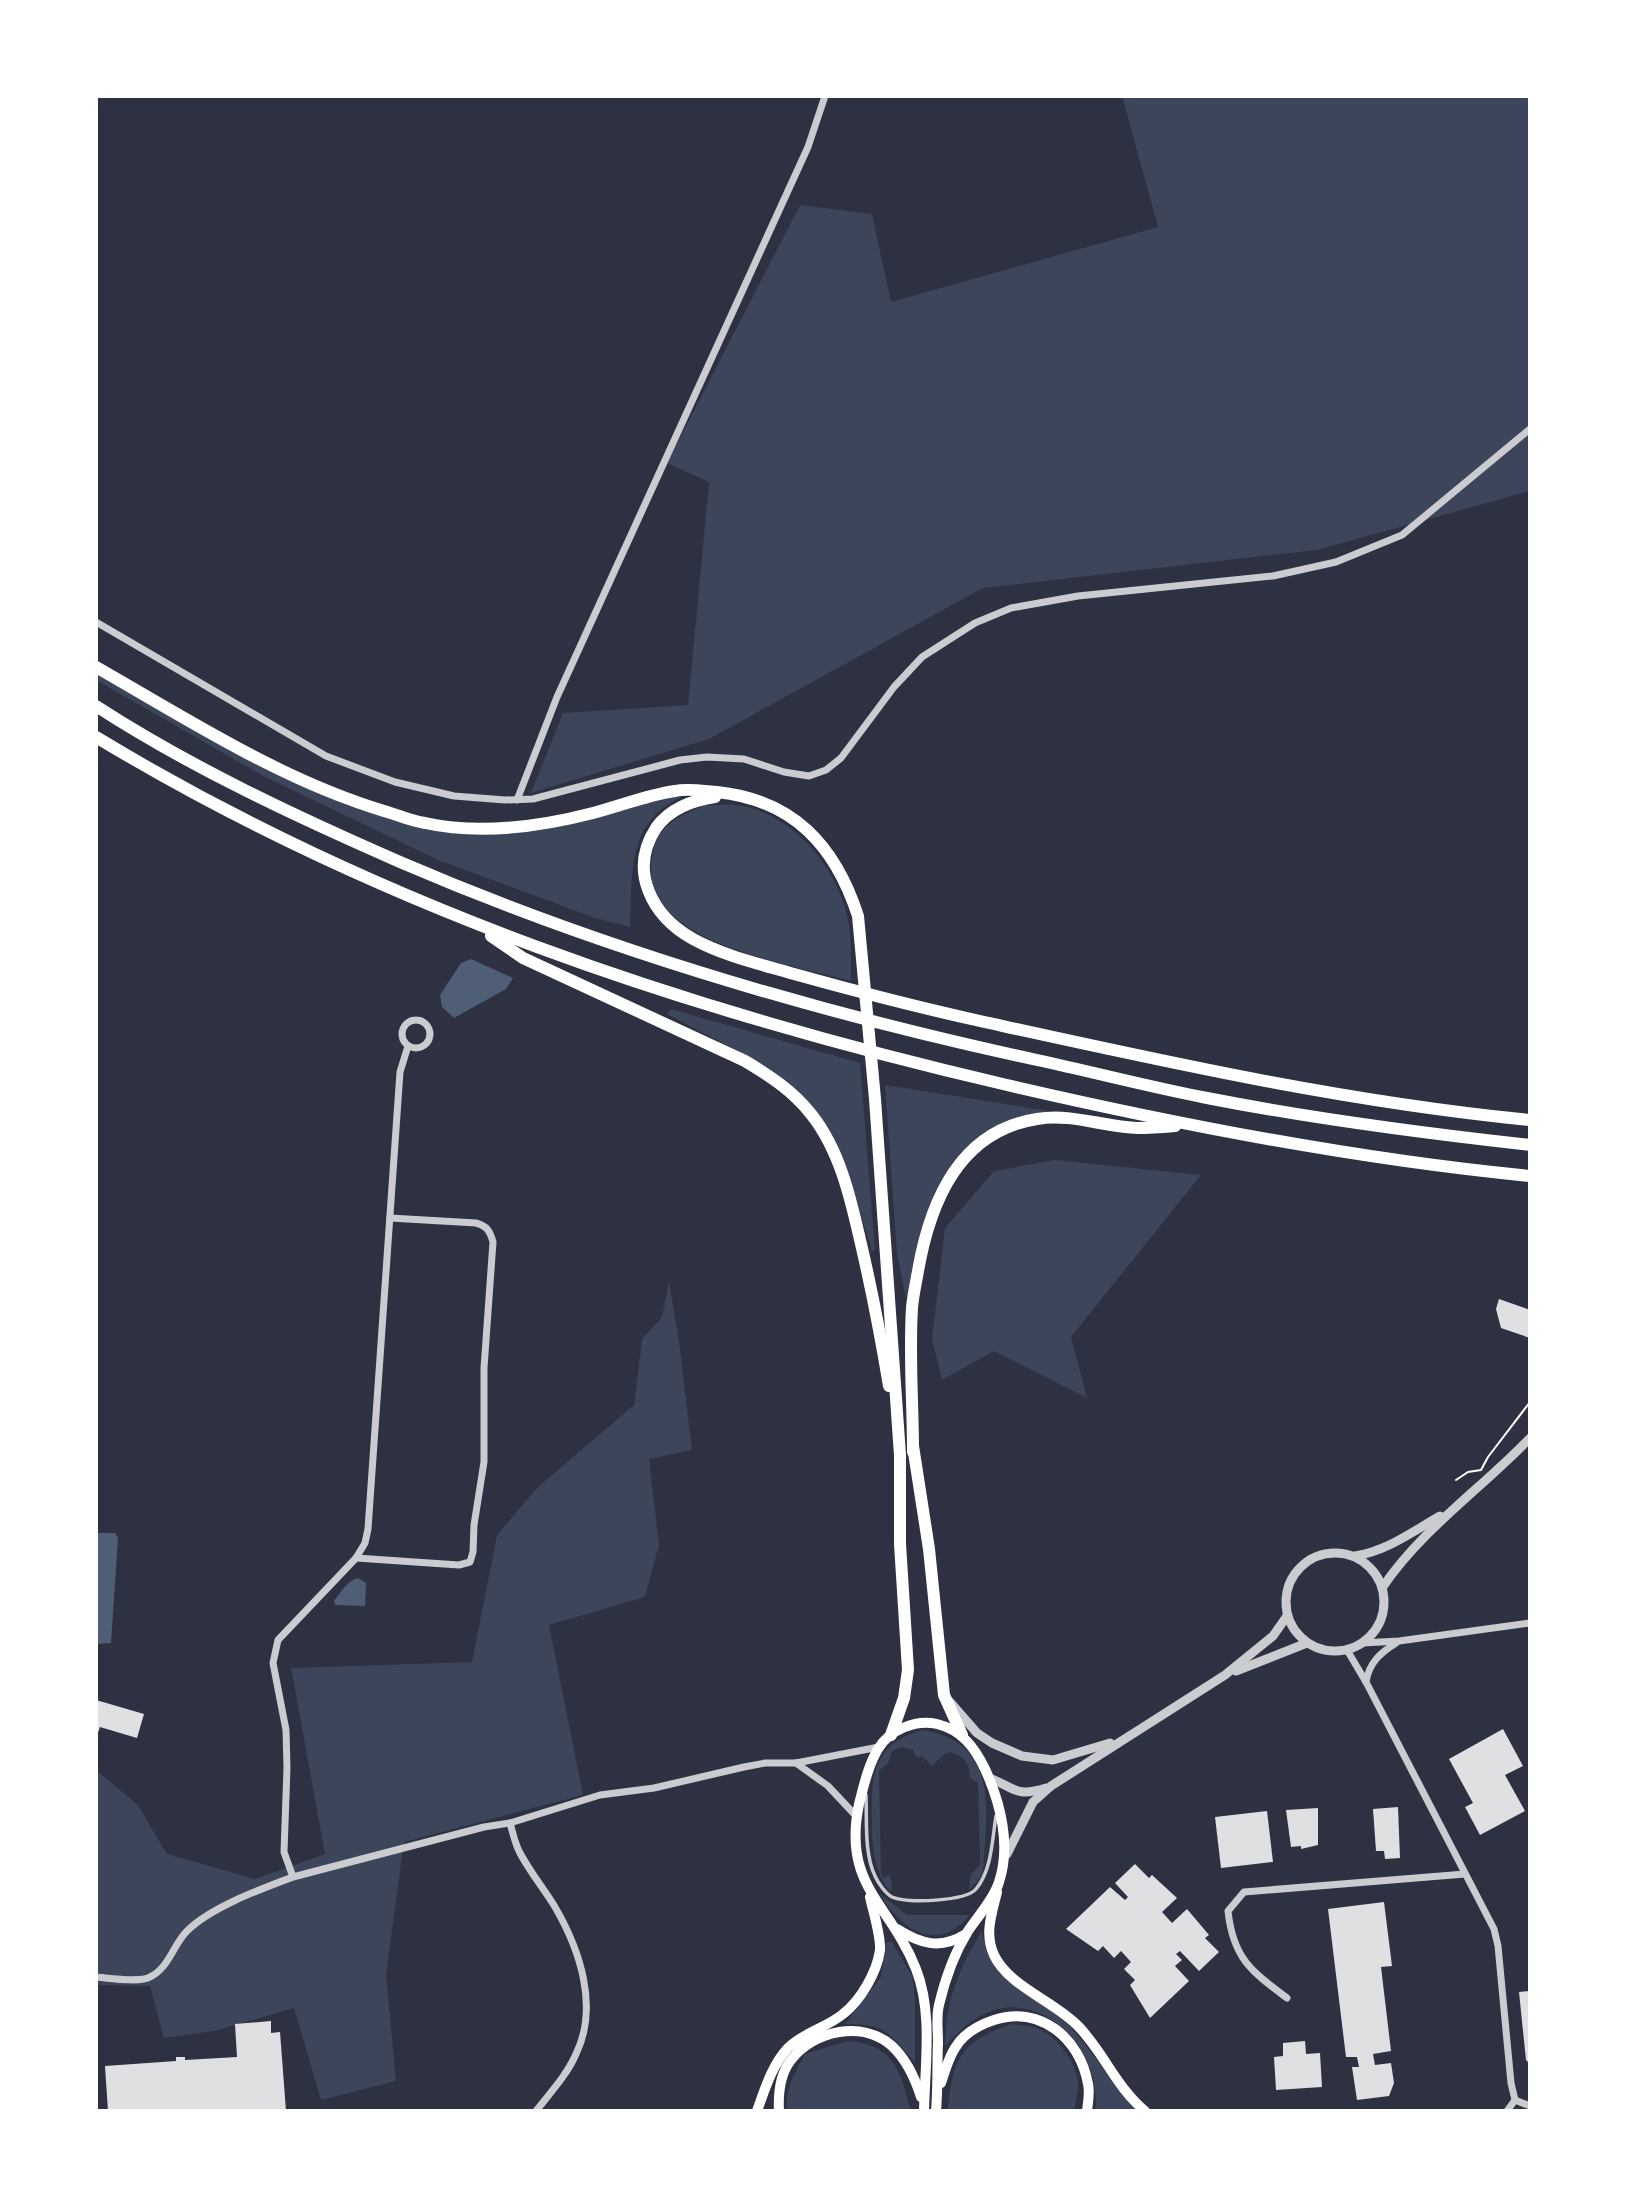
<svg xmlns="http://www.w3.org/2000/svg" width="1626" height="2207" font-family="Roboto,sans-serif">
<rect width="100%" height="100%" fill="#2d3142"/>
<!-- green -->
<g fill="#3c4559">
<polygon points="1122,96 1530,96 1530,491 1317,550 983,588 709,739 531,793 563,713 688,705 709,482 667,463 800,205 872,214 891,302 1158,227"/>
<path d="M 96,673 L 263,765 L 348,806 L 424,828 L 477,834 L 641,805 L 687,793 C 674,801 660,808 651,820 C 628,847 632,893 630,927 L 595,918 L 438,860 L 265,777 L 96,680 Z"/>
<path d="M 705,805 C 717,805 732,804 743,806 C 795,817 835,866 847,915 C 852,936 851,959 851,981 C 797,966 689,949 658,899 C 651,887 650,871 652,857 C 655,827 679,815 705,805 Z"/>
<polygon points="671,1009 860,1063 875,1250 872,1251 853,1190 827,1128 747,1056 667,1014"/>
<path d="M 885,1085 L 1049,1111 C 940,1130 926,1206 906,1299 L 897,1254 Z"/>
<polygon points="1055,1160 1201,1175 1071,1337 1087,1398 994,1351 942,1380 932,1339 945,1228 994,1171"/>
<polygon points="669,1281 679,1341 692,1450 649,1459 659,1545 645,1597 549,1625 583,1795 404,1842 386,1974 396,2081 321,2100 294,2008 214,2031 164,2038 150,1986 96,1985 96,1770 137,1804 167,1854 255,1879 325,1854 291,1668 472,1662 497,1535 537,1488 634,1405 642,1339 662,1317"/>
<path d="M 923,1730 C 1000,1743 987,1811 983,1870 L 981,1877 L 969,1890 L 971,1874 L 980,1865 L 978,1783 L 970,1778 C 970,1764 964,1756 950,1752 L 942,1756 L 932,1766 L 922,1756 L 917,1758 L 913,1750 L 901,1747 L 892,1751 L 888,1763 L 879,1771 L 881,1874 L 884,1878 L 890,1874 L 892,1889 L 890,1891 C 874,1871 872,1848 872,1824 C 870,1779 872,1743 923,1730 Z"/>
<path d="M 879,1893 L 907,1915 L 970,1915 C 936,1955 900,1929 879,1893 Z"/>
<path d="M 982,1931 C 993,1992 1040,1992 1074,2031 C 1097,2057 1113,2086 1138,2111 L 1095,2111 C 1103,2060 1053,1996 998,2009 C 975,2015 960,2030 945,2046 C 946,2000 958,1970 982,1931 Z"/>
<path d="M 886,1942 L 892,1942 L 912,1976 L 915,1999 L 915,2063 C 889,2033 887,2024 845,2024 L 881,1977 Z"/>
<path d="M 1012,2024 C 1019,2025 1027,2025 1034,2027 C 1056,2035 1076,2060 1078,2083 C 1078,2092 1076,2102 1074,2111 L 948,2111 C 952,2058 961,2041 1012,2024 Z"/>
<path d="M 848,2041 C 895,2045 900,2071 911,2111 L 788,2111 C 783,2091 796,2071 805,2054 Z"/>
</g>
<!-- water -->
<g fill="#4f5d75">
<polygon points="471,959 513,978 506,989 454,1018 442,1007 440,995 461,963"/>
<polygon points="96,1533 115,1533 118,1538 111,1643 96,1644"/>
<path d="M 358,1578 L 366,1583 L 365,1606 L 335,1605 L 334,1601 C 341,1592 347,1581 358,1578 Z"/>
</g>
<!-- building -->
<g fill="#e0e0e3">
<polygon points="1499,1299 1530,1310 1530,1338 1501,1328 1496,1309"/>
<polygon points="96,1700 144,1714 137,1738 100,1727 96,1738"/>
<polygon points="1503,1729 1523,1766 1505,1775 1525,1811 1480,1835 1465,1807 1473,1803 1449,1759"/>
<polygon points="1398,1807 1400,1858 1385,1859 1384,1851 1376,1851 1373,1809"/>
<polygon points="1318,1808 1318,1845 1301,1849 1301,1846 1291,1847 1286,1810"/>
<polygon points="1267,1811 1273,1862 1221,1868 1215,1817"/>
<polygon points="1135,1864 1149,1878 1152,1875 1177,1898 1162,1912 1172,1923 1187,1909 1209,1935 1205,1938 1219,1952 1199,1971 1180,1951 1176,1954 1182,1960 1175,1966 1189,1981 1150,2018 1130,1985 1135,1980 1124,1969 1131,1962 1121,1951 1114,1958 1103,1946 1098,1951 1066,1929 1110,1887 1125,1900 1128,1897 1115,1883"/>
<polygon points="1384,1902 1392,1966 1381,1967 1391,2051 1373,2054 1375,2065 1391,2063 1394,2083 1389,2096 1357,2100 1352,2067 1359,2067 1357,2057 1346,2057 1328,1909"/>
<polygon points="1530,1991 1530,2064 1526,2060 1519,1992"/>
<polygon points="271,2021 271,2033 280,2032 286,2111 108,2111 105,2066 176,2061 176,2057 185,2057 185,2060 237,2057 235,2024"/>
<polygon points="1305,2041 1306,2054 1320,2053 1322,2087 1276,2090 1274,2057 1283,2056 1283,2043"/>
</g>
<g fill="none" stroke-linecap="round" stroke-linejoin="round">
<!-- path -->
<polyline stroke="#fff" stroke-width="2" points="1456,1480 1468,1472 1481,1470 1488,1457 1530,1402"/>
<!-- service -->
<path stroke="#caccd0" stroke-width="3.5" d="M 866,1795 C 867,1820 864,1853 875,1876 C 878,1883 886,1894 892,1897 C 907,1904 966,1901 976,1889 C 992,1870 992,1840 996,1816"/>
<!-- minor -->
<g stroke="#caccd0" stroke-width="7">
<polyline points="96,622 326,756 395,782 454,796 505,800 533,799 680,760 707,757 744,759 784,772 809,776 826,770 841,758 894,687 922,657 975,623 1011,608 1078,596 1273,576 1336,562 1402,535 1530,429"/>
<polyline points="517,800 557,697 808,147 825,96"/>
<circle cx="416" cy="1034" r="14"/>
<path d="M 356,1558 L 459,1565 L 470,1562 L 473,1552 L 474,1525 L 484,1462 L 484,1368 L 493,1242 C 490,1231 487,1226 476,1223 L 390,1218"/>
<polyline points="1362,1643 1399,1641 1530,1623"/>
<polyline points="1347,1650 1366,1682 1494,1929 1498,1946 1511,2083 1515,2100 1507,2111"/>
<path d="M 1366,1682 C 1369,1663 1380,1653 1396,1643"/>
<polyline points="796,1763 828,1786 857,1817"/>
<path d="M 510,1823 C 513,1833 515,1844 520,1853 C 530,1872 544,1889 555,1907 C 580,1950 599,2007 576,2054 C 567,2075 550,2093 536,2111"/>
<polyline points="293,1877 284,1852 287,1768 286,1730 273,1663 278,1640 356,1558 365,1543 368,1529 400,1072 408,1046"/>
<path d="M 96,1977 C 109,1978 140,1983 150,1977 C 169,1968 173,1945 187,1931 C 211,1907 261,1889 293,1877 L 484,1827 L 510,1823 L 600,1795 L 654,1788 L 744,1767 L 765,1763 L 796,1763 L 879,1747"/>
<path d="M 1287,1998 C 1251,1971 1233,1958 1228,1911 L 1244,1892 L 1465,1874"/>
<polyline points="1515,2100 1530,2106"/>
</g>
<!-- tertiary -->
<g stroke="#caccd0" stroke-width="9">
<circle cx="1335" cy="1602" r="49"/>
<path d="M 1355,1556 C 1387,1551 1412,1532 1440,1516"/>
<path d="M 1382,1588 C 1422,1529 1481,1489 1530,1438"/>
<polyline points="1236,1671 1307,1643"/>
<polyline points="950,1702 977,1733 992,1743 1022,1756 1053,1760 1110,1743"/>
<path d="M 989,1778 C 1015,1787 1014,1798 1046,1788"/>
<polyline points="1007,1854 1033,1802 1051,1786 1225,1675 1273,1636 1287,1616"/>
</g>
<!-- primary -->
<g stroke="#fff" stroke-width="10">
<path d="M 997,1892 C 992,1913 984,1934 994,1955 C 1008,1986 1056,2002 1079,2027 C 1104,2053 1116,2087 1145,2111"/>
<path d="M 897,1929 C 921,1944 940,1950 966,1934"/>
<path d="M 941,2083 C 945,2071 948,2059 955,2048 C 963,2034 979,2025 994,2020 C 1040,2005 1080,2038 1088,2084 C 1090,2092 1088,2103 1087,2111"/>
<path d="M 757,2111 C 765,2089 772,2065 788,2048 C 804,2032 826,2028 843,2014 C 861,2000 877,1972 880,1950 C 881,1936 873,1911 870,1897"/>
<path d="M 779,2111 C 778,2093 780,2074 791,2060 C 814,2030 863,2020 892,2046 C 907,2060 915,2078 921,2097"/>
<path d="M 924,2111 C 925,2065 933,2012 916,1969 C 890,1903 842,1886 859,1804 C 864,1785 868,1766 878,1749 C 889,1730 916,1719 937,1724 C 962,1730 975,1748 985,1769 C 1001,1804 1011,1846 999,1882 C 994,1899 978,1916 968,1931 C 954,1954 945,1979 939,2005 C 936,2016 938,2030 938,2042 C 937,2065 938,2088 936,2111"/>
</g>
<!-- motorway -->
<g stroke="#fff" stroke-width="12">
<path d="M 96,667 C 189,720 281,780 384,811 C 398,815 411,821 425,823 C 480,835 539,827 593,813 C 620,806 647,795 675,791 C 687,788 704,791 717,792 C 793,800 835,845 858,916 L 875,1099 L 900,1455 L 900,1544 L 908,1670 L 904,1698 L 891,1735"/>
<path d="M 96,706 C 190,767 297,817 400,862 C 604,950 819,1013 1037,1060 C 1093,1072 1150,1087 1207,1098 C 1314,1119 1422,1133 1530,1145"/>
<path d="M 96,737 C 377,907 688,1011 1007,1085 C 1179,1125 1354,1159 1530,1176"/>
<path d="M 715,797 C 693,800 669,809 656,828 C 628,871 652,916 693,939 C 724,956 760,964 794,974 C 855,991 917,1007 980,1021 C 1162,1061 1344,1102 1530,1120"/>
<path d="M 491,936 L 523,958 L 745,1061 C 770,1076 793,1091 811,1114 C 840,1150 851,1200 861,1244 C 872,1291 881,1338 889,1386"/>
<polyline points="913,1446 929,1549 944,1695 962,1735"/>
<path d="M 913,1452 C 913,1404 909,1355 912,1308 C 913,1295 916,1283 918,1271 C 930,1202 959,1131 1037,1119 C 1071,1113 1104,1127 1138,1128 C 1150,1128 1163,1127 1175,1126"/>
</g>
</g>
<!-- border -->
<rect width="1626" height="2207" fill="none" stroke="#ffffff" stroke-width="196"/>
</svg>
